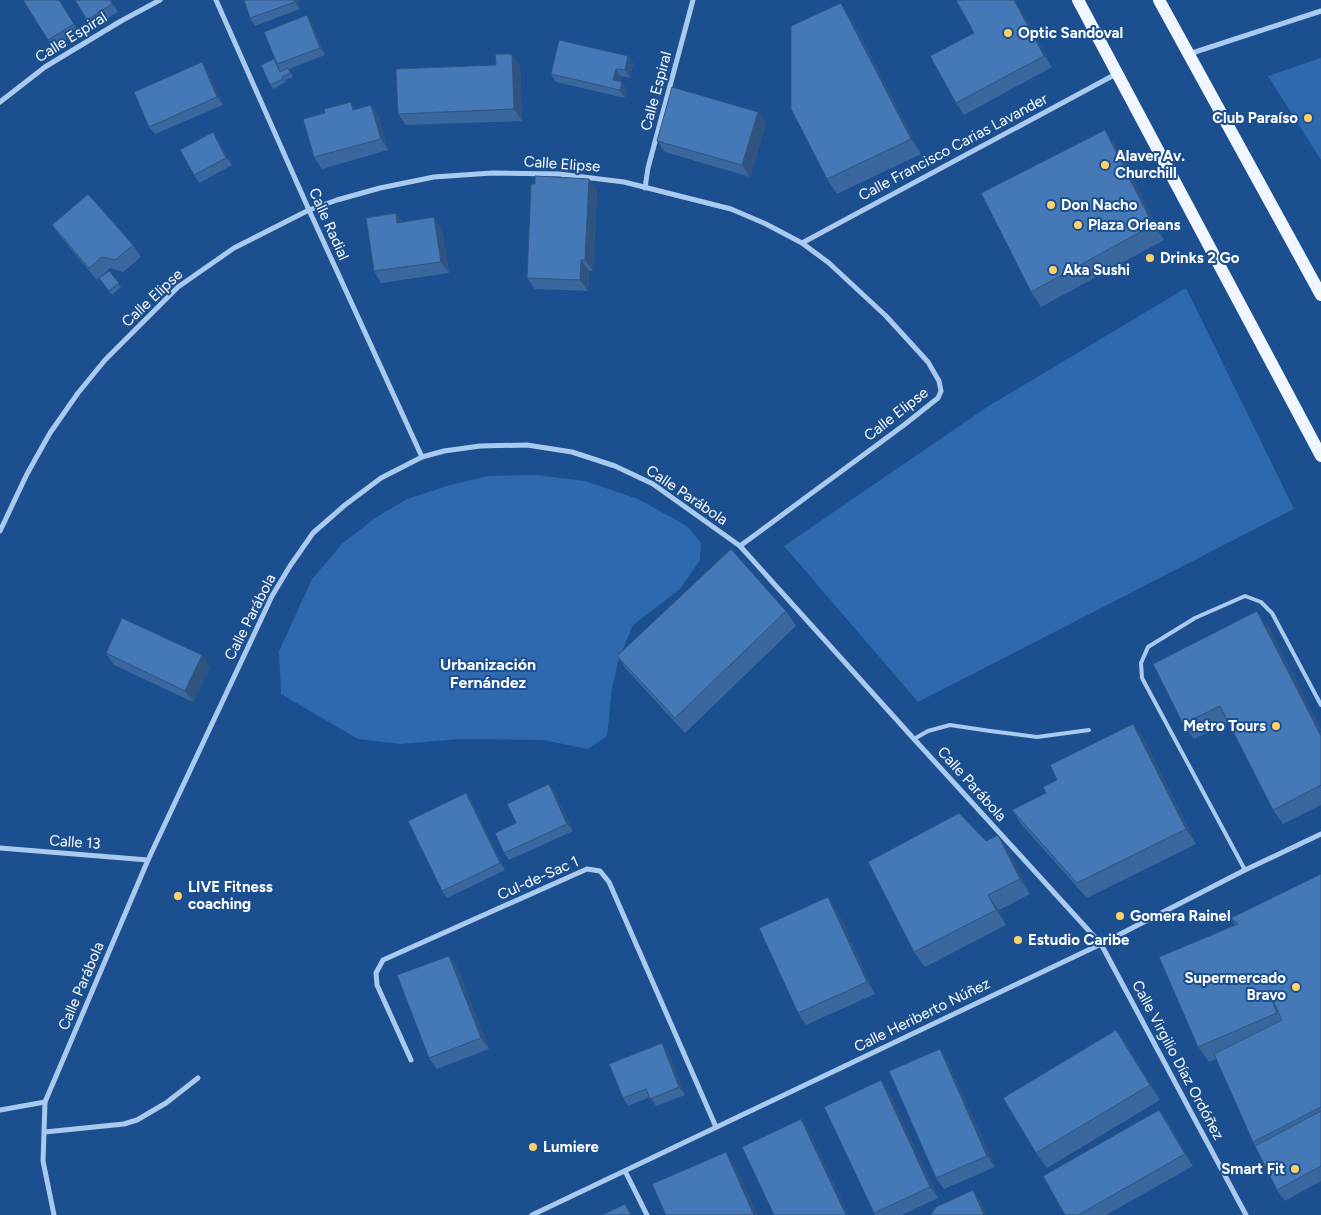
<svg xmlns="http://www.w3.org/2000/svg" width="1321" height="1215" font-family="Figtree,sans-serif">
<rect width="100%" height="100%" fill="#1b4f8f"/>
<!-- green -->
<g fill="#2e69ad">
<polygon points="1321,58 1321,160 1268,76"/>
<polygon points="1186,288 1294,509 918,702 784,546 987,407"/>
<polygon points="536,475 585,481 638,499 687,526 701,543 700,560 680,589 633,625 618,661 612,689 607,736 588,749 543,740 460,739 400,744 358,739 281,694 279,651 312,579 343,543 375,518 407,499 450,485 488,476"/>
</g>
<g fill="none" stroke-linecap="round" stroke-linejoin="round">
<!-- service -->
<g stroke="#a9c9ee" stroke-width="4">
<polyline points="914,739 928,731 950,725 990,731 1037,737 1089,730"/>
<polyline points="1245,870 1142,678 1141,663 1148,647 1195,618 1245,596 1261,602 1272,613 1321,705"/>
</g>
<!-- minor -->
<g stroke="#a9c9ee" stroke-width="5">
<polyline points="216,0 309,210 422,457"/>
<polyline points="1189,54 1321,11"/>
<polyline points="0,102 45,67 121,21 160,0"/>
<polyline points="645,188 648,168 693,0"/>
<polyline points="802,243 1116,74"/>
<polyline points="0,531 27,474 50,433 78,393 105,360 178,287 234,248 309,210 337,200 380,188 434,177 492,173 559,174 624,182 731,209 766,224 802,243 829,263 886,316 928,362 939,381 941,391 938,398 904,425 740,546"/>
<polyline points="0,848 148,860"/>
<polyline points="411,1060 377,985 376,973 383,960 587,869 600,871 609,882 716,1127"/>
<polyline points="0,1110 45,1102"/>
<polyline points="45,1132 124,1124 137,1120 166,1103 198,1078"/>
<polyline points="625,1171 647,1215"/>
<polyline points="54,1215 43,1161 45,1102 148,860 272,596 290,566 313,533 345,505 381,478 422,457 444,451 480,446 527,445 572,452 615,466 653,484 740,546 914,739 1101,944 1246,1215"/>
<polyline points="532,1215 1101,944 1245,870 1321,834"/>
</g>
<!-- primary -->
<g stroke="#f0f6ff" stroke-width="12">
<polyline points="1078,0 1321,456"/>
<polyline points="1159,0 1321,295"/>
</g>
</g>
<!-- wall -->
<g fill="#3a679d">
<polygon points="59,0 79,32 54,48 48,40"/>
<polygon points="110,0 118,12 93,27 87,20"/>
<polygon points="297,0 300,9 255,26 250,18"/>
<polygon points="1015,0 1052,67 964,115 956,103 974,33"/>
<polygon points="851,18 921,154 837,194 827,179"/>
<polygon points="312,23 325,55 289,69 293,77 285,80 286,82 273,89 270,85 274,59"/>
<polygon points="628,56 633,63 630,78 621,76 620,82 627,90 625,98 556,82 551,74"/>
<polygon points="520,65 522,121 406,125 398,114"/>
<polygon points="207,70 223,105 155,134 149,127"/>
<polygon points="351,102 356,109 371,105 379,117 388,150 322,169 314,157 325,113"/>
<polygon points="758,112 766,123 750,177 665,152 657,141"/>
<polygon points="1105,130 1115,145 1164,240 1041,307 1031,292"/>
<polygon points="218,140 232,165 199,183 194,175"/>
<polygon points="597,190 593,271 589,271 588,291 535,289 527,278"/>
<polygon points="396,213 402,222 442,229 449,273 381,283 374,271"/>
<polygon points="52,225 133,245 141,257 123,272 110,268 97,280 60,236"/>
<polygon points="109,271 121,287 112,295 99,278"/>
<polygon points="786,611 796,626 685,733 627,670 617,656"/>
<polygon points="1268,626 1321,730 1321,805 1283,824 1273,810 1228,722 1194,739 1183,724"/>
<polygon points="106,653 202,655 210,667 193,702 114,665"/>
<polygon points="1133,724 1144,739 1196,844 1087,898 1022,825 1012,810 1046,793 1057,780"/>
<polygon points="549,784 554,792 573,831 509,860 504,853 516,823"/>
<polygon points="466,793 471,801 505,870 447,898 442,891"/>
<polygon points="986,841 1008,850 1030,894 999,910 1006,925 925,967 914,952"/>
<polygon points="1321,874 1321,1181 1285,1201 1277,1190 1253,1142 1216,1059 1209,1062 1198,1047 1235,925 1231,918"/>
<polygon points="836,909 875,994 806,1025 798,1013"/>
<polygon points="449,956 457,967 489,1049 437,1069 429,1058"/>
<polygon points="1127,1045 1160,1100 1047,1168 1036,1153"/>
<polygon points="668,1051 685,1095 656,1106 650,1097 628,1106 623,1098"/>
<polygon points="947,1060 995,1167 944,1189 936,1178"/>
<polygon points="889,1092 938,1198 902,1215 875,1215 874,1213"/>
<polygon points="1159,1110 1167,1121 1193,1166 1106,1215 1065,1215"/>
</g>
<!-- shaded-wall -->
<g fill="#305480">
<polygon points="294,0 297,0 300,9 295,2"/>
<polygon points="1014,0 1015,0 1052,67 1044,56"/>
<polygon points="841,3 851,18 921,154 911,139"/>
<polygon points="307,15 312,23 325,55 320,48"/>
<polygon points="512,54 520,65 522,121 514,109"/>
<polygon points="628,56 633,63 630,78 625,70"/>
<polygon points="202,62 207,70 223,105 217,97"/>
<polygon points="616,69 621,76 619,88 613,80"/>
<polygon points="622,82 627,90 625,98 620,90"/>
<polygon points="351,102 359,113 353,110"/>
<polygon points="371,105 379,117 388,150 381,139"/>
<polygon points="758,112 766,123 750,177 742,165"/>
<polygon points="1105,130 1115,145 1164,240 1153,225"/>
<polygon points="213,132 218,140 232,165 226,158"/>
<polygon points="589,179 597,190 593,271 585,260"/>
<polygon points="396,213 404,225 397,223"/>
<polygon points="434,217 442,229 449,273 441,262"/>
<polygon points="581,260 589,271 588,291 580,280"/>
<polygon points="1257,611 1268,626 1321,730 1321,736"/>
<polygon points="202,655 210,667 193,702 185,691"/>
<polygon points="1133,724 1144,739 1196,844 1186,829"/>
<polygon points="549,784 554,792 573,831 567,824"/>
<polygon points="466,793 471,801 505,870 500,863"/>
<polygon points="998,835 1008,850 1030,894 1020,879"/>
<polygon points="988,895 999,910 1006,925 996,910"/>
<polygon points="828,897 836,909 875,994 867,982"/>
<polygon points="449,956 457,967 489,1049 481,1038"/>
<polygon points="1116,1030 1127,1045 1160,1100 1150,1085"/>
<polygon points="662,1043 668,1051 685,1095 679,1087"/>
<polygon points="940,1049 947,1060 995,1167 987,1156"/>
<polygon points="881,1080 889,1092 938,1198 930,1187"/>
<polygon points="1159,1110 1167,1121 1193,1166 1185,1154"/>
<polygon points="801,1119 809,1131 849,1215 846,1215"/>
<polygon points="726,1152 736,1167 758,1215 754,1215"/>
<polygon points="973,1190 981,1202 987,1215 984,1215"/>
<polygon points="625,1204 633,1215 631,1215"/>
</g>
<!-- building -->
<g fill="#4478b7" stroke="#305480">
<polygon points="23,0 59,0 74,24 48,40"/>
<polygon points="75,0 110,0 112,4 87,20"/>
<polygon points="244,0 294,0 295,2 250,18"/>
<polygon points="956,0 1014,0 1044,56 956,103 930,56 974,33"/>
<polygon points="841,3 911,139 827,179 791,109 791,26"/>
<polygon points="307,15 320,48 277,64 264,32"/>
<polygon points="559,40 628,56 625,70 616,69 613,80 622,82 620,90 551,74"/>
<polygon points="495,54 512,54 514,109 398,114 396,69 496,65"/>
<polygon points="274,59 280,72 288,68 290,73 282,77 283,79 270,85 261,65"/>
<polygon points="202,62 217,97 149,127 134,92"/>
<polygon points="672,87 758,112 742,165 657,141"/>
<polygon points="351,102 353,110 371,105 381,139 314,157 303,119 325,113 324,109"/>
<polygon points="1105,130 1153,225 1031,292 981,193"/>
<polygon points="213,132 226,158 194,175 180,150"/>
<polygon points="535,176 589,179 585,260 581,260 580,280 527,278 531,184 535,184"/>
<polygon points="88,194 133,245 115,260 102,257 89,268 52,225"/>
<polygon points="396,213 397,223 434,217 441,262 374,271 366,218"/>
<polygon points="109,271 119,283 109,291 99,278"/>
<polygon points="731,549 786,611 675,718 617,656"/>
<polygon points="1257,611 1321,736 1321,785 1273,810 1220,706 1183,724 1153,664"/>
<polygon points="122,618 202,655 185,691 106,653"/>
<polygon points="1133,724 1186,829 1077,883 1012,810 1046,793 1043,787 1057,780 1050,765"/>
<polygon points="549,784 567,824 504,853 495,833 516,823 507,804"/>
<polygon points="466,793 500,863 442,891 408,821"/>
<polygon points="959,813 986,841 998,835 1020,879 988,895 996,910 914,952 868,862"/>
<polygon points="1321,874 1321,1107 1253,1142 1214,1054 1282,1020 1271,996 1270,996 1277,1013 1198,1047 1159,957 1238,924 1231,918"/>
<polygon points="828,897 867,982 798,1013 759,928"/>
<polygon points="449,956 481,1038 429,1058 397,975"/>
<polygon points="1116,1030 1150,1085 1036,1153 1003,1098"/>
<polygon points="662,1043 679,1087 650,1099 646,1089 623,1098 609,1064"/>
<polygon points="940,1049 987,1156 936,1178 889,1071"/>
<polygon points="881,1080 930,1187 874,1213 824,1107"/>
<polygon points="1159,1110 1185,1154 1078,1215 1065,1215 1043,1176"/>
<polygon points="1321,1111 1321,1166 1277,1190 1255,1146"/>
<polygon points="801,1119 846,1215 774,1215 742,1147"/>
<polygon points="726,1152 754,1215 666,1215 652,1184"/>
<polygon points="973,1190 984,1215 931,1215 936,1207"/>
<polygon points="625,1204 631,1215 602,1215"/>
</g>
<!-- markers -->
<g fill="#ffd166" stroke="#1b4f8f" stroke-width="2">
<circle cx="1008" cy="33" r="5"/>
<circle cx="1308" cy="118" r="5"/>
<circle cx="1105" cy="165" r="5"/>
<circle cx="1051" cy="205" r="5"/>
<circle cx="1078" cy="225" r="5"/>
<circle cx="1150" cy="258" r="5"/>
<circle cx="1053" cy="270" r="5"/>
<circle cx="1276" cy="726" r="5"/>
<circle cx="178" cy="896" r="5"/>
<circle cx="1120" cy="916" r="5"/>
<circle cx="1018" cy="940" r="5"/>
<circle cx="1296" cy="987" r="5"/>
<circle cx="533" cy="1147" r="5"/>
<circle cx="1295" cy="1169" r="5"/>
</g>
<g text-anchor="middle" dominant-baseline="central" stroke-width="4" stroke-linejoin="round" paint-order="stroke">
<!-- poi labels -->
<g font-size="15" font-weight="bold" fill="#fff" stroke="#1b4f8f" text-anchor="start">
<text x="1018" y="33">Optic Sandoval</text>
<text x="1298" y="118" text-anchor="end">Club Paraíso</text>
<text x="1115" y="156">Alaver Av.<tspan x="1115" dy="17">Churchill</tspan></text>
<text x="1061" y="205">Don Nacho</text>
<text x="1088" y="225">Plaza Orleans</text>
<text x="1160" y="258">Drinks 2 Go</text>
<text x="1063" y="270">Aka Sushi</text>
<text x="1266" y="726" text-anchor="end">Metro Tours</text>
<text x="188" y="887">LIVE Fitness<tspan x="188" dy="17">coaching</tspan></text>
<text x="1130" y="916">Gomera Rainel</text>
<text x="1028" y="940">Estudio Caribe</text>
<text x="1286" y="978" text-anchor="end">Supermercado<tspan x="1286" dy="17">Bravo</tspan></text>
<text x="543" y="1147">Lumiere</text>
<text x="1285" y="1169" text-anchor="end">Smart Fit</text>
</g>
<!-- street labels -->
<g font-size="15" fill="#fff" stroke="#1b4f8f">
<text transform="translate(71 37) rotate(-32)">Calle Espiral</text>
<text transform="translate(656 91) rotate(-75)">Calle Espiral</text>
<text transform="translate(953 147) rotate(-28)">Calle Francisco Carias Lavander</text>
<text transform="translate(562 164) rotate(4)">Calle Elipse</text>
<text transform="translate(329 224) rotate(66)">Calle Radial</text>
<text transform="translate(152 298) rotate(-43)">Calle Elipse</text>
<text transform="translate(896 414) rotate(-38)">Calle Elipse</text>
<text transform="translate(687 495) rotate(34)">Calle Parábola</text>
<text transform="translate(250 617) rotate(-63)">Calle Parábola</text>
<text transform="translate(972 784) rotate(48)">Calle Parábola</text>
<text transform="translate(75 842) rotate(4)">Calle 13</text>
<text transform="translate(538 878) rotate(-24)">Cul-de-Sac 1</text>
<text transform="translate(81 986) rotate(-67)">Calle Parábola</text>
<text transform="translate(922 1015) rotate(-26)">Calle Heriberto Núñez</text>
<text transform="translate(1178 1060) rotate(62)">Calle Virgilio Díaz Ordóñez</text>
</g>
<!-- neighbourhood labels -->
<g font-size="16" font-weight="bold" fill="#fff" stroke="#1b4f8f">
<text x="488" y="664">Urbanización<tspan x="488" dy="18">Fernández</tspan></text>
</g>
</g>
</svg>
